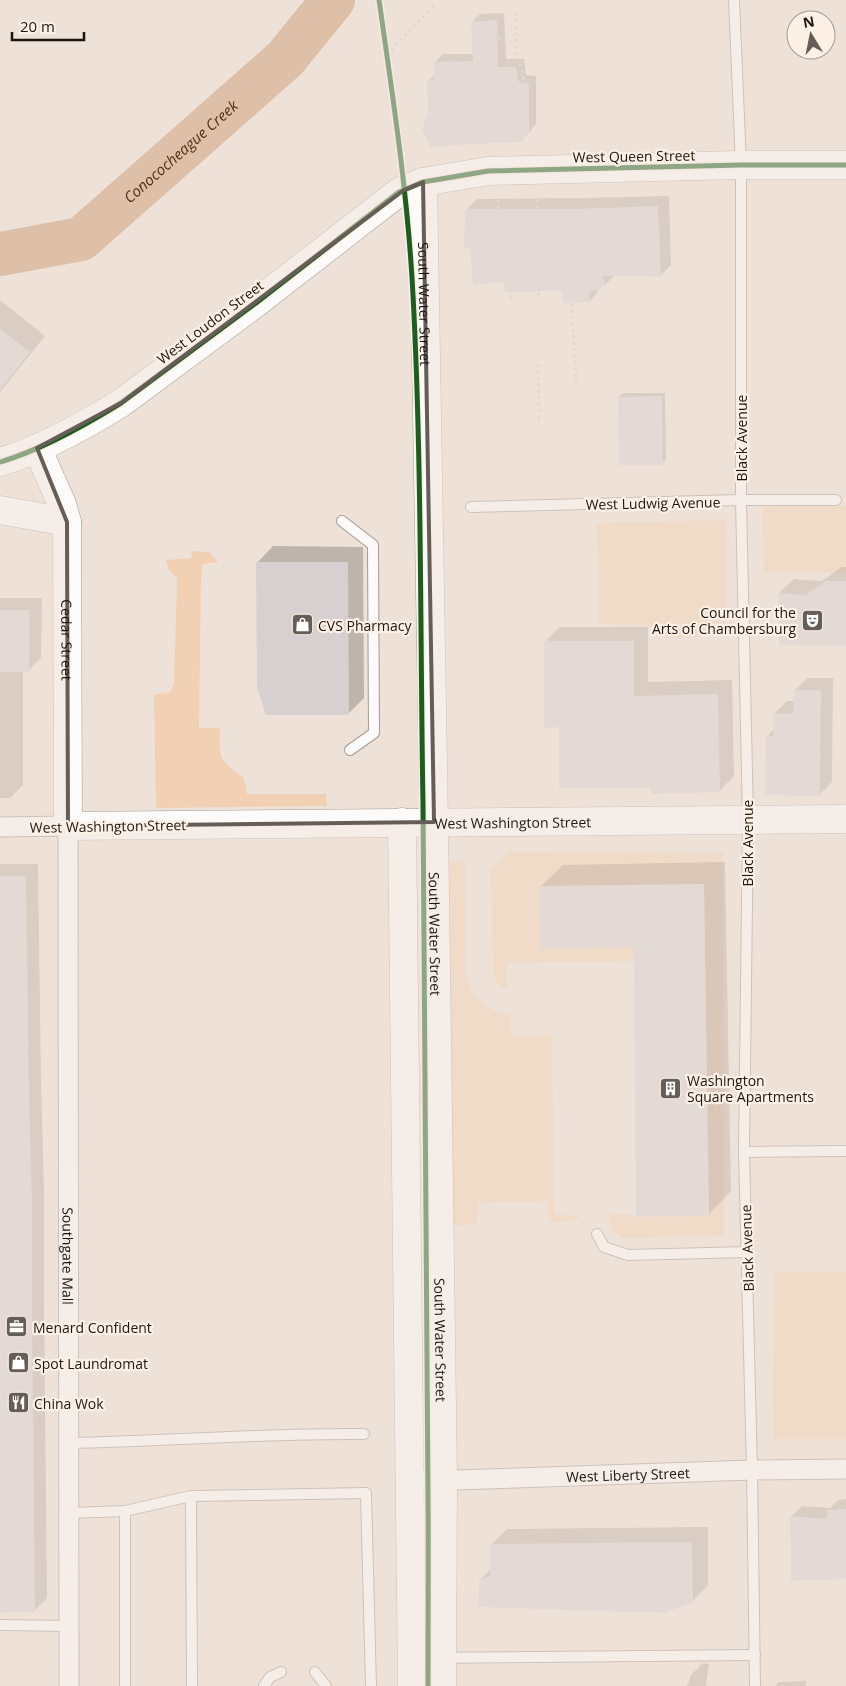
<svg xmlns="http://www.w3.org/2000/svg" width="846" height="1686" font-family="'Open Sans',sans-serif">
<rect width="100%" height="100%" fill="#eee2d8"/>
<!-- green -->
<g fill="#f2d0b4">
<polygon points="846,506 846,573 764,573 763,507"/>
<polygon points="726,520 726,635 665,638 666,626 599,624 597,523"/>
<path d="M 191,551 L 209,552 L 218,562 L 203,564 L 201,576 L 199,728 L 220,728 C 219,760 218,759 244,778 L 247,794 L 326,794 L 327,806 L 156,808 L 154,695 L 170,692 L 174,684 L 177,578 L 169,570 L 166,560 L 192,558 Z"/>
<path d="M 508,852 L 723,853 L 724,1236 L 622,1238 C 612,1233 606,1224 611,1214 L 628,1214 L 636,1217 L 709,1215 L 704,884 L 540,948 L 634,947 L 634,961 L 507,963 L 507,987 L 501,987 L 496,982 L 493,970 L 491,870 Z"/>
<polygon points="447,861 465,861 465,974 474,996 485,1006 498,1013 508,1014 510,1017 511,1035 552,1035 554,1214 580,1216 575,1221 549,1222 548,1201 478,1203 477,1224 454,1226"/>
<polygon points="774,1272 846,1272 846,1439 773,1439"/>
</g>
<!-- shadow -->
<g fill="#0003">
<polygon points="504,13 506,59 524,59 526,75 536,76 536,124 522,141 429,113 428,81 435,74 435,62 443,54 474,54 472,22 480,14"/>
<polygon points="669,196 671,265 660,276 615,275 605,285 603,285 590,301 563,289 505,280 466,210 477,199 584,198"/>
<polygon points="0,300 45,336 0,392"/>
<polygon points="623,393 665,393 666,459 663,463 619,397"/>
<polygon points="273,546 363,547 364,698 348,714 257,563"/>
<polygon points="842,567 846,567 846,645 779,593 794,579 822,581"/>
<polygon points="0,598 42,598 41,658 29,670 23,670 23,785 10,798 0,798"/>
<polygon points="560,627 648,627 648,682 732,680 734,776 719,791 652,787 560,726 546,641"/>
<polygon points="807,678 833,678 832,782 819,795 767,737 774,729 774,714 787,701 795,701 795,690"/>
<polygon points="725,862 731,1191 709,1214 635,946 540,887 563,865"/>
<polygon points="0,864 38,864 41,1079 44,1191 44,1299 47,1598 34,1611 0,1611"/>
<polygon points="846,1499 846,1577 791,1517 802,1506 830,1508 838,1500"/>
<polygon points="708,1527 708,1585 692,1602 480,1580 491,1569 491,1545 507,1529"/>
<polygon points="703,1663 709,1664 706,1686 687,1686 691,1675"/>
<polygon points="806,1681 806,1686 775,1686 779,1682"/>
</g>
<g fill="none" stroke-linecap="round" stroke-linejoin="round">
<!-- river -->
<path stroke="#c7986c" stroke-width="44" id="s1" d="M 0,254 L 81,239 L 285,59 L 333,0"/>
</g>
<!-- building -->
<g fill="#d6d0d0">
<polygon points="497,20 498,67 516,67 519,82 529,84 529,133 522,142 470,144 431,147 422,131 428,112 427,80 434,80 434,62 473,61 471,22"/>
<polygon points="658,206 661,277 602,276 606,286 600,287 600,290 589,292 590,302 563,303 562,291 505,292 504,282 473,285 470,247 464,249 465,209 573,209"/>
<polygon points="0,329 30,352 0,390"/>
<polygon points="662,396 663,465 619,465 618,397"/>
<polygon points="256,562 348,562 349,715 266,715 257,688"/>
<polygon points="826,581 846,581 846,646 779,645 778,593 806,595"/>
<polygon points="0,610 30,610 29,672 0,672"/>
<polygon points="544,641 634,641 634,696 718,694 720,792 651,794 651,788 559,788 559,727 544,728"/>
<polygon points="794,690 821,690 820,796 765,795 766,736 773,736 773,713 793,714"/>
<polygon points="0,876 26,876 29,1092 32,1204 32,1312 35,1612 0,1613"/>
<polygon points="704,884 709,1215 636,1217 634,947 540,949 539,886"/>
<polygon points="846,1509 846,1579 791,1581 790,1516 827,1519 827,1510"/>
<polygon points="692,1542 693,1603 663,1613 478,1607 479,1580 490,1576 490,1544"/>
</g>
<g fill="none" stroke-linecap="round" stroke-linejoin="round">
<defs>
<g id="lane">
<polyline points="734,0 741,165 741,500 748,819 744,1152 752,1470 755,1686"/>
<polyline points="471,507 741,500 836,500"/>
<polyline points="342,521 373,545 374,733 350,750"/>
<polyline points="744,1152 846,1151"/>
<polyline points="597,1234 604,1247 628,1255 747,1252"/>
<path d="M 70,1443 C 168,1441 266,1433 364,1434"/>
<polyline points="191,1496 192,1686"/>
<polyline points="70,1513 125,1511"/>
<polyline points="0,1625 70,1626"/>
<polyline points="413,1658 755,1655"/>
<polyline points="315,1672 326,1686"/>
<polyline points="125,1686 125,1511 191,1496 366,1493 371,1686"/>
<polyline points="264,1686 270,1677 281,1672"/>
</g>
<g id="street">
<path id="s2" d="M 0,827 L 68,826 L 69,1686"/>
<path id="s3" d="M 410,1480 L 457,1480 L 752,1470 L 846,1469"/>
</g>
<g id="secondary">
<path id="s4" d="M 423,182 L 434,822 L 443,1481 L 442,1686"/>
<path id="s5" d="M 37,448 L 62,504 L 67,522 L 68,826 L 846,819"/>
<polyline points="0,510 67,522"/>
<polyline points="402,822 412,1686"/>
</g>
<path id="highway" d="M 0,462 C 38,451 87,424 121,403 L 256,303 L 399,192 L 423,182 L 488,171 L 741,165 L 846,165"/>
</defs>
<!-- lane casing -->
<use href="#lane" stroke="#a49b94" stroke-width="12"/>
<!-- street casing -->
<use href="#street" stroke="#a49b94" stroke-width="21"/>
<!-- secondary casing -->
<use href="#secondary" stroke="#a49b94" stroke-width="29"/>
<!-- highway casing -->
<use href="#highway" stroke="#a49b94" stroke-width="29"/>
<!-- path -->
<g stroke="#d0cdca" stroke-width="3" stroke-dasharray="2.5 4" stroke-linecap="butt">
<polyline points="515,13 516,55 523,72 524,83"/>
<polyline points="498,38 517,44"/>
<polyline points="387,55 435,4"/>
<polyline points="537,199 540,246 547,247 549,263 537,265 539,301"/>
<polyline points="498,200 502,266 510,267 511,302"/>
<polyline points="572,303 576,383"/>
<polyline points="538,364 539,423"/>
</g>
<!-- lane -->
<use href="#lane" stroke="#fcfbf9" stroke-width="10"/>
<!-- street -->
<use href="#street" stroke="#fcfbf9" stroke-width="19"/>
<!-- secondary -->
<use href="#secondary" stroke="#fcfbf9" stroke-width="28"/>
<!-- highway -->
<use href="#highway" stroke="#fcfbf9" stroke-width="28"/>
<defs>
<g id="cycleway">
<path d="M 379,0 C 393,98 408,196 413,295 C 422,464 420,634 423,804 C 427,1098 429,1392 428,1686"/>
<path d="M 0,462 C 38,451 87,424 121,403 L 256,303 L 399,192 L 423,182 L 488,171 L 741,165 L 846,165"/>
</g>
</defs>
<!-- cycleway casing -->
<use href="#cycleway" stroke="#fdf0e5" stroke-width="8"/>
<!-- cycleway -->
<use href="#cycleway" stroke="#1b5e20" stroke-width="5"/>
</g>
<!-- marked area -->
<path d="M0 0H846V1686H0ZM 423,182 L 434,822 L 68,826 L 67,522 L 37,448 L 121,403 L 404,190 Z" fill="#eee2d8" fill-opacity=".55" fill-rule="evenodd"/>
<path fill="none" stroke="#665d56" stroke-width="4" stroke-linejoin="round" d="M 423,182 L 434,822 L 68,826 L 67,522 L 37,448 L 121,403 L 404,190 Z"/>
<!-- icons -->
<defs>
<symbol id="theatre-square" viewBox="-11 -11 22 22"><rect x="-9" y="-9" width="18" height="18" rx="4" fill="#665d56" stroke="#fdf0e5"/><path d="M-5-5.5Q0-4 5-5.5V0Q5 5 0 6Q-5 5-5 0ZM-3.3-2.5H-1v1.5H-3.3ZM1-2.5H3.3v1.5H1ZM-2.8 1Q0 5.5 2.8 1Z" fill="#fff"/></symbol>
<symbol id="shop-square" viewBox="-11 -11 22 22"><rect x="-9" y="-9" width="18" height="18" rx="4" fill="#665d56" stroke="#fdf0e5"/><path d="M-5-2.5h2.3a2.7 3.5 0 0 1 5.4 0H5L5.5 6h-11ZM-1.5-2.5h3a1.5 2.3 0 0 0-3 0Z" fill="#fff"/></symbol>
<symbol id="building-square" viewBox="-11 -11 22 22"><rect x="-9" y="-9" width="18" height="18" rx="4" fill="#665d56" stroke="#fdf0e5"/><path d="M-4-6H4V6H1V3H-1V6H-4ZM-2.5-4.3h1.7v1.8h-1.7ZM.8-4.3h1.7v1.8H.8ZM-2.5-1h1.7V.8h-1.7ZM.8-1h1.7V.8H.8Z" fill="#fff"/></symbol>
<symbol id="office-square" viewBox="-11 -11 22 22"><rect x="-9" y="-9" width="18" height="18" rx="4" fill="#665d56" stroke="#fdf0e5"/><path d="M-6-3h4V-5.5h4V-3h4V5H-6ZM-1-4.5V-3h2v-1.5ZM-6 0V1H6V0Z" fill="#fff"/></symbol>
<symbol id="restaurant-square" viewBox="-11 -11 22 22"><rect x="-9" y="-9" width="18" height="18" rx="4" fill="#665d56" stroke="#fdf0e5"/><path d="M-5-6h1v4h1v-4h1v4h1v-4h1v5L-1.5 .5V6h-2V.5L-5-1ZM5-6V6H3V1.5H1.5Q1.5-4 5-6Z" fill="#fff"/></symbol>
</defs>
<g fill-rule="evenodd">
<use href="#theatre-square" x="800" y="608" width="25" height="25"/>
<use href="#shop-square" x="290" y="612" width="25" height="25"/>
<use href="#building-square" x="658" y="1076" width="25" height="25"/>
<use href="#office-square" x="4" y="1314" width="25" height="25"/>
<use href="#shop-square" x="6" y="1350" width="25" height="25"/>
<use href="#restaurant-square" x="6" y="1390" width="25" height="25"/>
</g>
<g text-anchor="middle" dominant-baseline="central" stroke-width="4.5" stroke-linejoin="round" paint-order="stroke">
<!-- street labels -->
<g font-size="14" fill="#1d1610" stroke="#fdf0e5">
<text transform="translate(634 156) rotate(-1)">West Queen Street</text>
<text stroke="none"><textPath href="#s4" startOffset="122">South Water Street</textPath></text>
<text transform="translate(210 322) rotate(-37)">West Loudon Street</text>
<text transform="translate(741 438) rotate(-90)">Black Avenue</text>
<text transform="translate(653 503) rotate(-1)">West Ludwig Avenue</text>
<text stroke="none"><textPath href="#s5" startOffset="198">Cedar Street</textPath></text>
<text stroke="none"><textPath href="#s5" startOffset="829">West Washington Street</textPath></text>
<text transform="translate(108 826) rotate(-1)">West Washington Street</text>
<text transform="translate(747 843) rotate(-90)">Black Avenue</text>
<text stroke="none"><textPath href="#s4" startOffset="752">South Water Street</textPath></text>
<text transform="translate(747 1248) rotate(-92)">Black Avenue</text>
<text stroke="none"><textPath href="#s2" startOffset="498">Southgate Mall</textPath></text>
<text stroke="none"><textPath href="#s4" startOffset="1158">South Water Street</textPath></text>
<text stroke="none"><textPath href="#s3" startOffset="218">West Liberty Street</textPath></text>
</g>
<!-- poi labels -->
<g font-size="14" fill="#1d1610" stroke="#fdf0e5" text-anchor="start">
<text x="796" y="612" text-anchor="end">Council for the<tspan x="796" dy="16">Arts of Chambersburg</tspan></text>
<text x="318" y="625">CVS Pharmacy</text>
<text x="687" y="1080">Washington<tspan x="687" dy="16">Square Apartments</tspan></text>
<text x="33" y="1327">Menard Confident</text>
<text x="34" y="1363">Spot Laundromat</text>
<text x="34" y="1403">China Wok</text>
</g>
<!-- water labels -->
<g font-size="15" font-style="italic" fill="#4b3017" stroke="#fdf0e5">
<text stroke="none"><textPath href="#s1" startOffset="215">Conococheague Creek</textPath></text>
</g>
</g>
<!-- north arrow -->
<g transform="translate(811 35) rotate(350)"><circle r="24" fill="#fdf0e5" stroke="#a39990"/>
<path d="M0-4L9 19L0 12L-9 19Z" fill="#665d56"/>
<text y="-8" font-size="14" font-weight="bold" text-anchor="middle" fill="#1d1610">N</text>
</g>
<!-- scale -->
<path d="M12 32v8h72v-8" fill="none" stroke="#1d1610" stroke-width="2.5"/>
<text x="20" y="32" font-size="15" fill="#1d1610" stroke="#fdf0e5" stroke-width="4" paint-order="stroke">20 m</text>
</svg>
